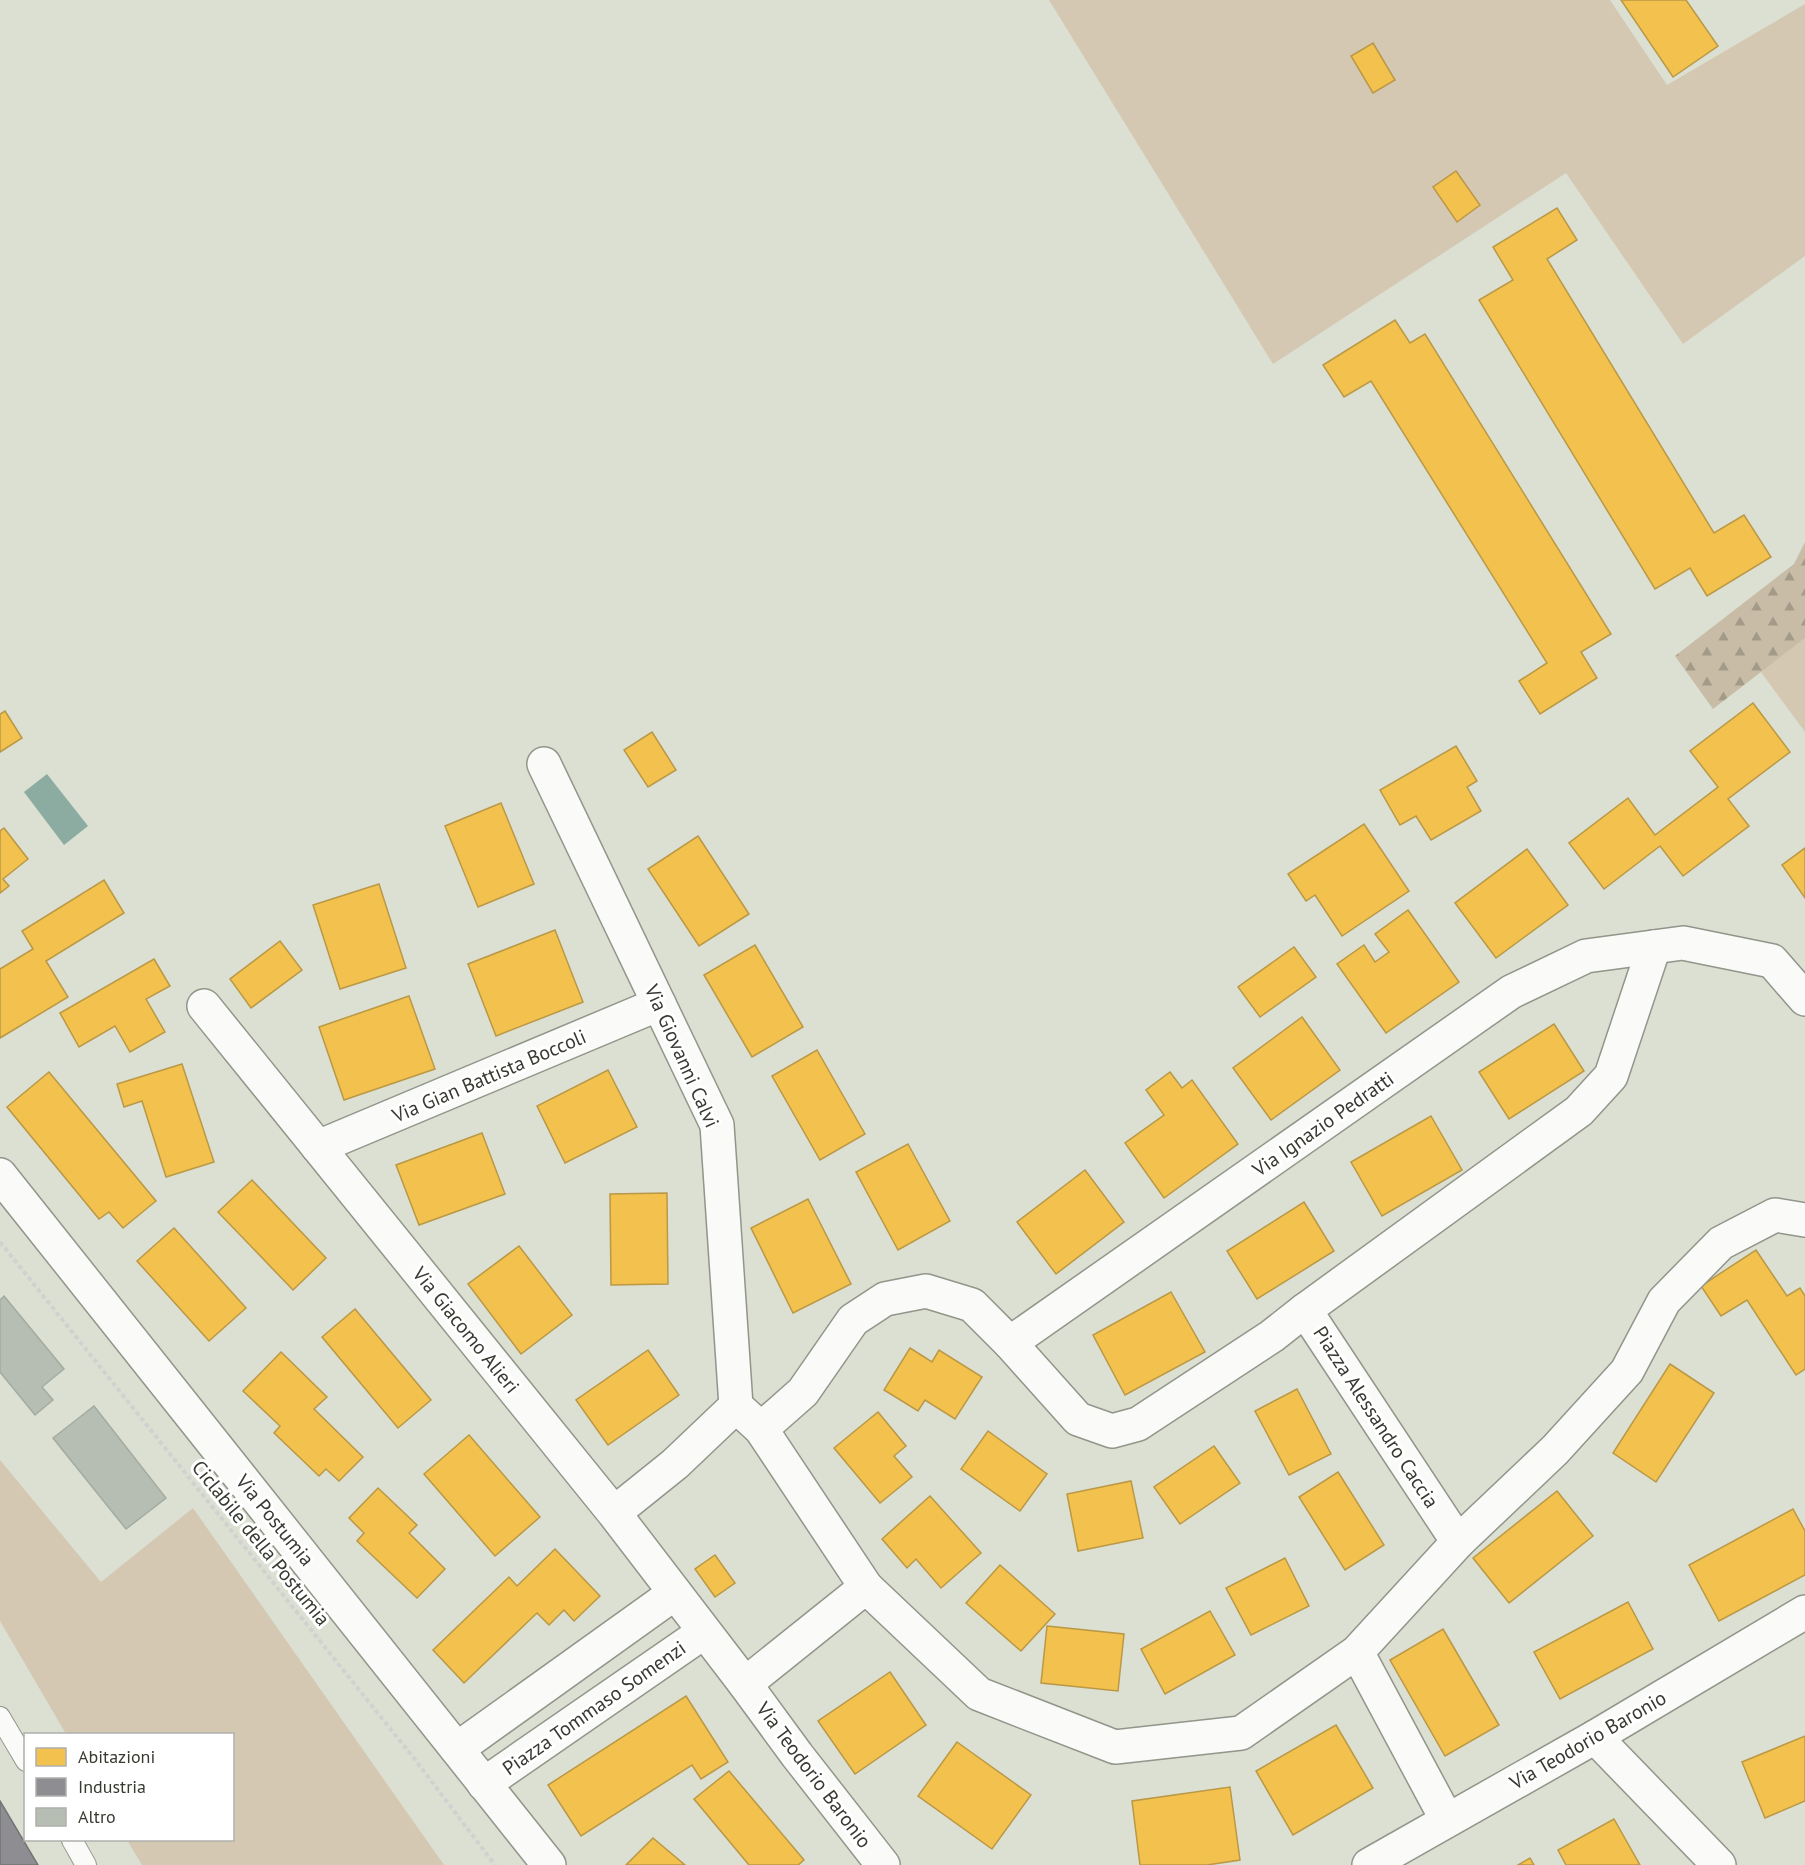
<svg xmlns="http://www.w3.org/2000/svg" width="1805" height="1865" font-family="'PT Sans',sans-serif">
<defs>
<pattern id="forest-firs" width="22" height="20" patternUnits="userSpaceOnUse" patternTransform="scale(1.5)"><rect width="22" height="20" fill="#c8bca7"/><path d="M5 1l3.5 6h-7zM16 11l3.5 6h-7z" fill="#a39a88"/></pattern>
</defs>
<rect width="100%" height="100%" fill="#dbe0d2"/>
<!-- green -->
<g fill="#d4c8b3">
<polygon points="1049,0 1610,0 1667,85 1805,4 1805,256 1683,344 1566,173 1273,364"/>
<polygon points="1805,638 1805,732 1760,671"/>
<polygon points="0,1460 101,1582 193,1508 444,1865 142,1865 127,1840 232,1840 232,1734 66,1734 0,1621"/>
</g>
<!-- forest -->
<polygon fill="url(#forest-firs)" points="1805,542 1805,638 1713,709 1675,656 1794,564"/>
<!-- water -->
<polygon fill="#8caca1" points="47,774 88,826 64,845 24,792"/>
<!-- homes -->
<g fill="#f2c14e" stroke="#ba9845" stroke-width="1.5">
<polygon points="1621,0 1686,0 1718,46 1673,77"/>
<polygon points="1373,43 1395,80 1373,93 1351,56"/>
<polygon points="1456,171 1480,205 1457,222 1433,187"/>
<polygon points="1557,208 1577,240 1547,259 1714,533 1744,515 1771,557 1707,596 1690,568 1655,589 1479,300 1513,280 1493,247"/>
<polygon points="1395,320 1410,343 1425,334 1611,634 1581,652 1597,678 1540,714 1519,681 1547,663 1371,381 1344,397 1323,365"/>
<polygon points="1753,703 1790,752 1728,799 1749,826 1683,876 1660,846 1604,889 1569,843 1628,798 1655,835 1718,787 1690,751"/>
<polygon points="5,711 22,738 0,752 0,714"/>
<polygon points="652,732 676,770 648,787 624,750"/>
<polygon points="1456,746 1477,781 1467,787 1481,811 1431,840 1416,816 1400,825 1380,790"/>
<polygon points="501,803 534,884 478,907 445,826"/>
<polygon points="1364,824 1409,891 1342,936 1315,895 1306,901 1288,874"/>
<polygon points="4,828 28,859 3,879 9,886 0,893 0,831"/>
<polygon points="698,836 749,914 699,946 648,869"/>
<polygon points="1805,848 1805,898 1782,865"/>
<polygon points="1527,849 1568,905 1496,958 1455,903"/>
<polygon points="104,880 124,913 46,961 68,997 0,1038 0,969 33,949 22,931"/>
<polygon points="379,884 406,968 340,989 313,905"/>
<polygon points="1408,910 1459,982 1386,1033 1337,964 1364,945 1375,962 1389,952 1375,934"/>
<polygon points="555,930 583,1002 496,1036 468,964"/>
<polygon points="280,941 302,970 251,1008 230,979"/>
<polygon points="755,945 803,1027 752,1057 704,975"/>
<polygon points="1294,947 1316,977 1260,1017 1238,987"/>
<polygon points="154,959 170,986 146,999 165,1032 130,1052 115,1026 79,1047 60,1013"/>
<polygon points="409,996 435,1069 344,1100 319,1027"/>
<polygon points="1302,1017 1340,1070 1271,1120 1233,1068"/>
<polygon points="1554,1024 1584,1071 1509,1119 1479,1072"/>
<polygon points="817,1050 865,1134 820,1160 772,1076"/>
<polygon points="182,1064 214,1162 166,1177 142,1101 124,1107 117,1084"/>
<polygon points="608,1070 637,1127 565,1163 537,1106"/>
<polygon points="49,1072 156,1201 123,1228 109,1212 99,1219 7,1107"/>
<polygon points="1170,1072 1182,1088 1192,1080 1238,1144 1164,1198 1125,1143 1164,1115 1146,1090"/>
<polygon points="1431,1116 1462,1170 1382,1216 1351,1162"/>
<polygon points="482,1133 505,1194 419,1225 396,1165"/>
<polygon points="908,1144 950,1221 898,1250 856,1172"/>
<polygon points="1085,1170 1124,1222 1056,1274 1017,1222"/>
<polygon points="252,1180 326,1258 293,1290 218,1212"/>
<polygon points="667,1193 668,1284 611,1285 610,1194"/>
<polygon points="808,1199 851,1284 793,1313 751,1228"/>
<polygon points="1304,1202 1334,1251 1257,1299 1227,1251"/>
<polygon points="174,1228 246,1308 209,1341 137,1261"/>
<polygon points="519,1246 572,1315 521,1354 468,1284"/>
<polygon points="1756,1250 1787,1296 1800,1288 1805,1296 1805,1369 1796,1375 1747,1300 1721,1316 1701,1286"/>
<polygon points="1171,1292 1205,1352 1125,1395 1093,1335"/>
<polygon points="355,1309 431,1400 398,1428 322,1337"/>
<polygon points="910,1348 932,1362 939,1350 982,1377 955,1419 925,1400 918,1411 884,1390"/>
<polygon points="648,1350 679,1395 608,1445 576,1400"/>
<polygon points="281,1352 327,1397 314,1409 363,1457 339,1481 326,1469 319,1476 274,1433 280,1426 243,1391"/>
<polygon points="1670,1364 1714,1393 1656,1482 1613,1453"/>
<polygon points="1297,1389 1331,1454 1289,1475 1255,1411"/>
<polygon points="878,1412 906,1446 894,1456 912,1477 880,1503 834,1448"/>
<polygon points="988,1431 1047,1474 1020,1511 961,1469"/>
<polygon points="469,1435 540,1517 495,1556 424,1474"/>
<polygon points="1214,1446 1240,1483 1180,1524 1154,1487"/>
<polygon points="1338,1472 1384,1545 1345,1570 1299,1497"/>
<polygon points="1131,1481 1143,1538 1078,1551 1067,1494"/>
<polygon points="378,1488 417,1525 409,1533 445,1569 417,1598 357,1541 364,1533 349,1518"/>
<polygon points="1557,1491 1593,1536 1509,1603 1473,1558"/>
<polygon points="930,1496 981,1553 941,1588 916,1559 907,1568 882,1539"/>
<polygon points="1793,1509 1805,1531 1805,1575 1719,1621 1689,1565"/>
<polygon points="555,1549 600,1596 574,1621 564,1610 549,1625 537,1613 464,1683 433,1650 509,1577 517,1586"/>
<polygon points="715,1555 735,1583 715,1597 695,1569"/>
<polygon points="1285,1558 1309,1606 1251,1635 1226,1588"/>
<polygon points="1000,1565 1055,1614 1021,1651 966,1603"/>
<polygon points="1628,1602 1653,1649 1560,1699 1534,1652"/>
<polygon points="1210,1611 1235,1655 1165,1694 1141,1649"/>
<polygon points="1047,1626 1124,1634 1118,1691 1041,1683"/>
<polygon points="1443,1629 1499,1725 1445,1756 1390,1660"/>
<polygon points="890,1672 926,1725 855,1774 818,1721"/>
<polygon points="686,1696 728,1762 701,1779 692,1765 581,1836 548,1785"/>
<polygon points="1336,1725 1373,1788 1293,1835 1256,1771"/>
<polygon points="1805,1736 1805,1801 1765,1818 1742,1762"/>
<polygon points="957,1742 1031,1795 992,1849 918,1796"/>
<polygon points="729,1771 804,1860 798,1865 749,1865 694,1799"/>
<polygon points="1230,1787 1240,1860 1207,1865 1140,1865 1132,1801"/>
<polygon points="1614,1819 1640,1865 1566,1865 1558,1850"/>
<polygon points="653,1838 685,1865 626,1865"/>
<polygon points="1530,1858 1534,1865 1518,1865"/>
</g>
<!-- industry -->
<polygon fill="#8d8d92" stroke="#737475" stroke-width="1.5" points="0,1801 38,1865 0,1865"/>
<!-- building -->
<g fill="#b6beb4" stroke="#a4aba1" stroke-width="1.5">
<polygon points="4,1296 64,1369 42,1387 53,1400 35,1415 0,1372 0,1300"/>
<polygon points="94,1406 166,1498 126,1529 53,1438"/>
</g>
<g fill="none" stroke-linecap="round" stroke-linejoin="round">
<defs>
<g id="service">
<polyline points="0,1717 26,1761"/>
<polyline points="72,1840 86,1865"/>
</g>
<g id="minor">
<polyline points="544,764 717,1125 736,1406"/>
<polyline points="204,1006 614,1513 745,1684 866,1587 761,1429 736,1406 675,1464 614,1513"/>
<polyline points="318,1147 659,1004"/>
<polyline points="1010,1343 1511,992 1586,956 1683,943 1772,961 1805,999"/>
<polyline points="761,1429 803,1392 853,1320 885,1299 926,1291 972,1305 1010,1343 1078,1419 1112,1431 1138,1424 1272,1336 1305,1310"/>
<polyline points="1458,1542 1305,1310 1579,1111 1611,1076 1654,947"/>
<polyline points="866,1587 979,1694 1115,1747 1241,1733 1357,1652 1458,1542 1555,1450 1627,1371 1664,1301 1721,1243 1775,1215 1805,1220"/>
<polyline points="1357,1652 1447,1820"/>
<polyline points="745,1684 797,1755 883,1865"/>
<polyline points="1595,1737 1719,1865"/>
<polyline points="457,1749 675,1593"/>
<polyline points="484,1784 704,1632"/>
<polyline points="1369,1865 1595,1737 1805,1612"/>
</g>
<polyline id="tertiary" points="0,1175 549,1865"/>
</defs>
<!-- service casing -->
<use href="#service" stroke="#91958a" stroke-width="22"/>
<!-- minor casing -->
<use href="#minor" stroke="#91958a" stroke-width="36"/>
<!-- tertiary casing -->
<use href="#tertiary" stroke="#91958a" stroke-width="36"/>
<!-- path -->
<polyline stroke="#d1d2cf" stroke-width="4" stroke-dasharray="4.5 3" stroke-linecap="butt" points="0,1242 413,1757 495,1865"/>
<!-- service -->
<use href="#service" stroke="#fafaf8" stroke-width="20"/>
<!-- minor -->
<use href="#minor" stroke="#fafaf8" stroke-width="33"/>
<!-- tertiary -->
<use href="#tertiary" stroke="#fafaf8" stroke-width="33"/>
</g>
<g text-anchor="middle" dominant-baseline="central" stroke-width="6" stroke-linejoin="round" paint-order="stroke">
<!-- street labels -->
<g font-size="20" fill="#363a30" stroke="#fff">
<text transform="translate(682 1056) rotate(66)">Via Giovanni Calvi</text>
<text transform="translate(489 1076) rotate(-23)">Via Gian Battista Boccoli</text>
<text transform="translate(1323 1124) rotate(-35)">Via Ignazio Pedratti</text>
<text transform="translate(466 1330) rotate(51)">Via Giacomo Alieri</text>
<text transform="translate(1376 1417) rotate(57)">Piazza Alessandro Caccia</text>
<text transform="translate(275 1520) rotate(51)">Via Postumia</text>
<text transform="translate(261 1543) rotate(51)">Ciclabile della Postumia</text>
<text transform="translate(594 1708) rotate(-35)">Piazza Tommaso Somenzi</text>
<text transform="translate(1588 1740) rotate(-30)">Via Teodorio Baronio</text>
<text transform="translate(814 1775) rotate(53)">Via Teodorio Baronio</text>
</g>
</g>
<!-- legend -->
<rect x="24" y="1733" width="210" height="108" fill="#ffffff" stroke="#afb0ac" stroke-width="1.5"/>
<rect x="36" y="1748" width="30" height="18" fill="#f2c14e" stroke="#afb0ac" stroke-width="1.5"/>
<text x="78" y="1763" font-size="18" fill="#363a30">Abitazioni</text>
<rect x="36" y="1778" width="30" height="18" fill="#8d8d92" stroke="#afb0ac" stroke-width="1.5"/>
<text x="78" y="1793" font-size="18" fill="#363a30">Industria</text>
<rect x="36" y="1808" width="30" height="18" fill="#b6beb4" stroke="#afb0ac" stroke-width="1.5"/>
<text x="78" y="1823" font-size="18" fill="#363a30">Altro</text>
</svg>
